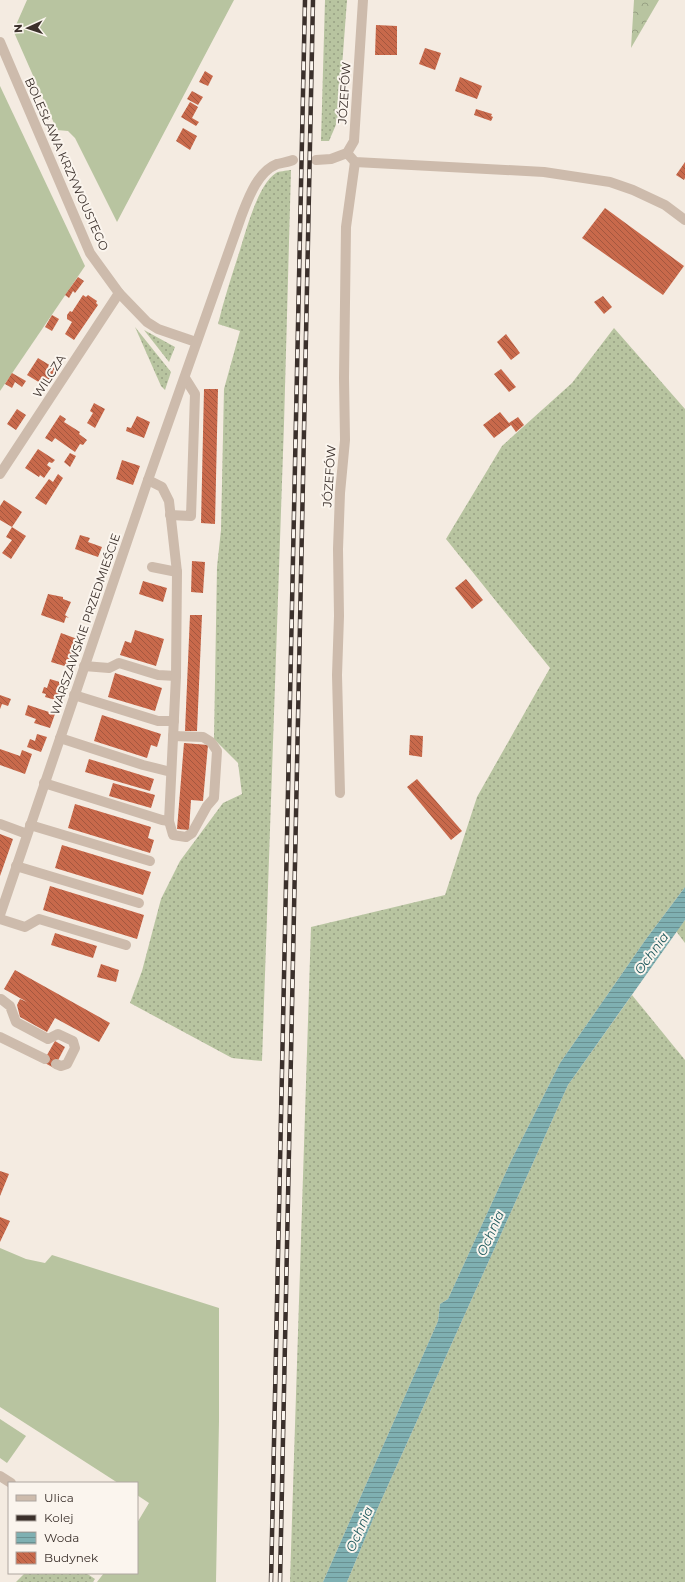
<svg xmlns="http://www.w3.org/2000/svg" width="685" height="1582" font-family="Montserrat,sans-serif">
<defs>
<pattern id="grass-dots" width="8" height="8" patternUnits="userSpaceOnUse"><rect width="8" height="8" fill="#b8c4a0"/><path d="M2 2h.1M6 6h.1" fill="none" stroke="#97a083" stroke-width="1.8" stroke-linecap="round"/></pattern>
<pattern id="forest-crowns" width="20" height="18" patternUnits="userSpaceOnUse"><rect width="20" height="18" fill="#b8c4a0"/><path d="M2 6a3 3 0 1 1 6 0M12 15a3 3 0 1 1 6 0" fill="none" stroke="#97a083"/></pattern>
<pattern id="water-rules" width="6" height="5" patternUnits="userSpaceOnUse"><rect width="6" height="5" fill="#7fb0b2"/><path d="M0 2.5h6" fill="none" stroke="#699091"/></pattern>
<pattern id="building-back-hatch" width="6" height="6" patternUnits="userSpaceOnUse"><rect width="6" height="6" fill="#c8694b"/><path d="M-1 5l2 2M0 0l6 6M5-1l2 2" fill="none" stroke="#a4573f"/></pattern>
</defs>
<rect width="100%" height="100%" fill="#f4ebe1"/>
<!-- grass -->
<g fill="url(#grass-dots)">
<polygon points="325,0 347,0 338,120 329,141 321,141"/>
<path d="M 291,170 L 284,424 L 262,1061 L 232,1058 L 130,1003 L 142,971 L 161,899 L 180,861 L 223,803 L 242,794 L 238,763 L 214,739 L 217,567 L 221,530 L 224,389 L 240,331 L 218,324 C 224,299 232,275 240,250 C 246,231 258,184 276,173 C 279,171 286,171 291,170 Z"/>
<polygon points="135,327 171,372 165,390 161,386"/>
<polygon points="614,328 685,409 685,887 646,939 560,1063 511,1161 448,1299 440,1304 438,1321 323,1582 290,1582 311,927 445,895 477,797 550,668 446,539 502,446 572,383"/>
<polygon points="144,330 175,347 169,362"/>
<polygon points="685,920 685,943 676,931"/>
<polygon points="632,995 685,1060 685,1582 347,1582 376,1512 568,1085"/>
<polygon points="25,1573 86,1573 95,1579 93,1582 16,1582"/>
</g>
<!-- forest -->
<polygon fill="url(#forest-crowns)" points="634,0 659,0 631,48"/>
<!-- garden -->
<g fill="#b8c4a0">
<polygon points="27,0 234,0 117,222 75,138 68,131 57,130 13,30 16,25"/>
<polygon points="0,86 85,266 0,391"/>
<polygon points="0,1248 26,1259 45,1263 52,1255 219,1308 219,1421 216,1582 97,1582 104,1573 137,1573 137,1523 149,1503 137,1495 137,1483 118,1483 0,1407"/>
<polygon points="0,1419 26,1436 7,1463 0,1458"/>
</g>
<!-- water -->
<polygon fill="url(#water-rules)" points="685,887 685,920 568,1085 376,1512 347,1582 323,1582 438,1321 440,1304 448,1299 511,1161 560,1063 646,939"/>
<!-- building -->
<g fill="url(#building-back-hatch)">
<polygon points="376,25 397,26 397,55 375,55"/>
<polygon points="425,48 441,53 435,70 419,64"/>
<polygon points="205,71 213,76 208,86 199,82"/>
<polygon points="460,77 482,86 477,99 455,91"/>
<polygon points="192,91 203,97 198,105 187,99"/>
<polygon points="190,102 198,107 192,118 199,122 196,126 181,117"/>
<polygon points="476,109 492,114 491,116 493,117 491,121 474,115"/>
<polygon points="183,128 197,136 190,150 176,141"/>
<polygon points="685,162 685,178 684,180 676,175"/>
<polygon points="605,208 684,266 663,295 582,238"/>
<polygon points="78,277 84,281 75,293 73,291 69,298 65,295"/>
<polygon points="83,295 86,297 88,295 97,301 96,303 98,305 74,340 65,334 72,322 67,319 67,315 70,311 72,312"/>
<polygon points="603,296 612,307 604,314 594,302"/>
<polygon points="52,315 59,319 52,331 45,327"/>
<polygon points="506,334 520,353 511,360 497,342"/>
<polygon points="38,358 56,369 47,384 44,382 42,384 27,375"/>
<polygon points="501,369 516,387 509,392 494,374"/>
<polygon points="12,373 26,381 22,387 15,382 12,388 5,384"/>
<polygon points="204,389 218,389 215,524 201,523"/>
<polygon points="94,403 105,409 95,428 87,423 93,413 90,411"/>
<polygon points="17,409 26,415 16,430 7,424"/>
<polygon points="500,412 509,423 518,417 524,425 516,432 511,425 494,438 483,425"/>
<polygon points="60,415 66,419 64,422 80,432 79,434 87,440 83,445 80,444 75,452 55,438 52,442 45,438"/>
<polygon points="137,416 150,422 144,438 126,431 127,427 131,428"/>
<polygon points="38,449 55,460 52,463 49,462 47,465 51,468 44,478 40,475 39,477 25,468"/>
<polygon points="70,453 76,456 70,467 64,462"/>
<polygon points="122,460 140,466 133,485 116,479"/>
<polygon points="58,474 63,478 46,505 35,498 49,479 53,482"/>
<polygon points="4,500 22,512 12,527 0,520 0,506"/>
<polygon points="12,527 26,536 11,559 2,553 12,540 6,537"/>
<polygon points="80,535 90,538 88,542 102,547 98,557 75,549"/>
<polygon points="192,561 205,562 203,593 191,592"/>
<polygon points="466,579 483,600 472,609 455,588"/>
<polygon points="143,581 167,588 163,602 139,594"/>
<polygon points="48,594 63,597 63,599 71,602 65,615 69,618 66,617 64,623 41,615"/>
<polygon points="190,615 202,615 197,731 185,731"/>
<polygon points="135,630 164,639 156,666 120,655 125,641 131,643"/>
<polygon points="61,633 80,640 71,668 51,662"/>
<polygon points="115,673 162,688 155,711 108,697"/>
<polygon points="50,679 66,684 59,701 45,697 46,694 42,693 44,687 47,688"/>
<polygon points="0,695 11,699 8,706 2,704 0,709"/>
<polygon points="28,705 55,714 50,728 34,723 36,719 25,715"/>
<polygon points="102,715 161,734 157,747 151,745 147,758 94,741"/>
<polygon points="37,734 47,737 41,752 27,747 30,739 35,741"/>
<polygon points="410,735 423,736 422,757 409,755"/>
<polygon points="184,743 208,745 203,801 191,800 189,830 177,829"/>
<polygon points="0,749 20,756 22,750 32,754 25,774 0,765"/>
<polygon points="89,759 154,779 150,791 85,772"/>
<polygon points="417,779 462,831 451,840 407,787"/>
<polygon points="113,783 155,795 151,808 109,796"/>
<polygon points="75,804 151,827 148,838 154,840 150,853 68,828"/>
<polygon points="0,834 13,839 0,876"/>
<polygon points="62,845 151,872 143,895 55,868"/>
<polygon points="50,886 144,915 137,939 43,910"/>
<polygon points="55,933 97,946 93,958 51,945"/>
<polygon points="101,964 119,970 116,982 97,977"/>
<polygon points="15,970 110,1023 99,1042 55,1018 47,1032 20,1017 17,1005 20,999 27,1002 4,989"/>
<polygon points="55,1041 65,1047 54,1068 43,1062"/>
<polygon points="0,1171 9,1174 0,1196"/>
<polygon points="0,1217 10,1221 0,1242"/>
</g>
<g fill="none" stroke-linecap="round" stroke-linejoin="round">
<!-- minor -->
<g stroke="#cdbbac" stroke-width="10">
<polyline points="0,42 90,253 119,293 147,322 158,329 196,342"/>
<polyline points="347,153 355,162 544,172 610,182 633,190 665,205 685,220"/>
<polyline points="316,160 331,159 347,153 354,141 363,0"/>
<polyline points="0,474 119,293"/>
<polyline points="148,480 162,487 169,501 177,572"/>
<polyline points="170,515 191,516 195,394 185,378"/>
<polyline points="84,666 109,668 119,663 158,675 176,676"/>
<polyline points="74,695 158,721 174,721"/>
<polyline points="60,738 143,765 171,772"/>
<polyline points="44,783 162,820 169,821 176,676 177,572 152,567"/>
<polyline points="340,793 337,675 339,616 338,549 340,493 345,440 344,378 346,227 355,162"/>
<polyline points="169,821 173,835 186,837 192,833 207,806 214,798 217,751 211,742 203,737 173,736"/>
<polyline points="0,824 27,834"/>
<polyline points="30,825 150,861"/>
<polyline points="16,866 139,903"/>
<path d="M 0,915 L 148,480 L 241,217 C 248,199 257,172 277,164 C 282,163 288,162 293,160"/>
<polyline points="0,919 25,927 39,919 126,945"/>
<polyline points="1,999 10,1006 16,1022 48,1039 58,1034 73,1041 75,1048 67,1064 61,1066 56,1064"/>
<polyline points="0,1037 45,1059"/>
<polyline points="0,1476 11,1483"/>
</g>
<defs>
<g id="rail">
<polyline points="271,1582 305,0"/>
<polyline points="280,1582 313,0"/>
</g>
</defs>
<!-- rail casing -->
<use href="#rail" stroke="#3b302b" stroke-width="4.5"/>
<!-- rail -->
<use href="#rail" stroke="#fbf5ee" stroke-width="3" stroke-dasharray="9" stroke-linecap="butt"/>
</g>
<g text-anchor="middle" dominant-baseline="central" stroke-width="4" stroke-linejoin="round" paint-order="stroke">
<!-- street labels -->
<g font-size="12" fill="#3b302b" stroke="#fbf5ee">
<text transform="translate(344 93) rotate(-86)">JÓZEFÓW</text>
<text transform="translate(67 164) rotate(66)">BOLESŁAWA KRZYWOUSTEGO</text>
<text transform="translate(49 376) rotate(-57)">WILCZA</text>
<text transform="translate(329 476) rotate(-86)">JÓZEFÓW</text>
<text transform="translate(85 624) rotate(-71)">WARSZAWSKIE PRZEDMIEŚCIE</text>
</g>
<!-- water labels -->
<g font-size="13" font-style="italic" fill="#1f5a5e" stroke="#fbf5ee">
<text transform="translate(651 953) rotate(-54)">Ochnia</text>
<text transform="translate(490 1233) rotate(-66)">Ochnia</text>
<text transform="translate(359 1529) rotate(-66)">Ochnia</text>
</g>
</g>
<!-- legend -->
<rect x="8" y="1482" width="130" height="92" fill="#fbf5ee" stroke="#aea6a0"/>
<rect x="16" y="1495" width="20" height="6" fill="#cdbbac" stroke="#aea6a0"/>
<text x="44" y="1502" font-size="12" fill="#3b302b">Ulica</text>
<rect x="16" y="1515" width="20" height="6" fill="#3b302b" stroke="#aea6a0"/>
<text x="44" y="1522" font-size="12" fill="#3b302b">Kolej</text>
<rect x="16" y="1532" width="20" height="12" fill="url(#water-rules)" stroke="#aea6a0"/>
<text x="44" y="1542" font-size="12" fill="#3b302b">Woda</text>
<rect x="16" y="1552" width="20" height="12" fill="url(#building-back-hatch)" stroke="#aea6a0"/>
<text x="44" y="1562" font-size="12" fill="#3b302b">Budynek</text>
<!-- north arrow -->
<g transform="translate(28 28) rotate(267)" stroke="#fbf5ee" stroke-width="3" paint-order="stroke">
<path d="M0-3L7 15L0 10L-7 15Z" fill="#3b302b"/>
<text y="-6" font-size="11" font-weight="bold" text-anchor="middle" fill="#3b302b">N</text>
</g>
</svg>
